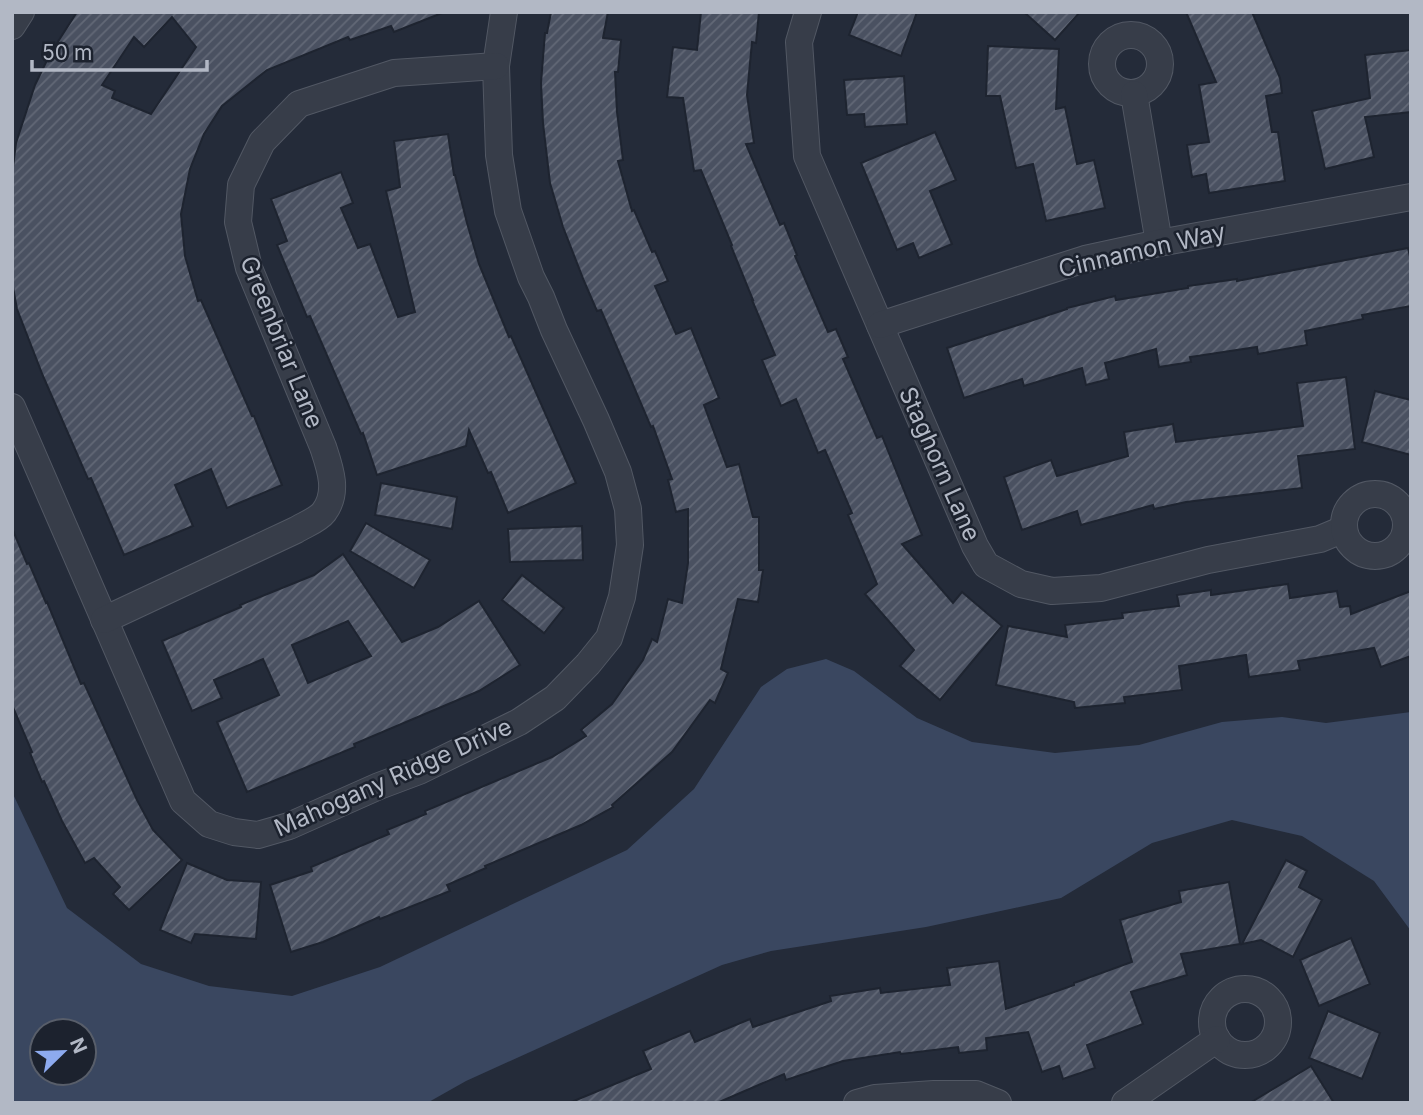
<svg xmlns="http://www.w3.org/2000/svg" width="1423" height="1115" font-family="Inter,sans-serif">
<defs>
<pattern id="building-hatch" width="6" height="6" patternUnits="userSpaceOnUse" patternTransform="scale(1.75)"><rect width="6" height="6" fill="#4a5161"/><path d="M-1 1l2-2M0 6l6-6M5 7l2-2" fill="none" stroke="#626876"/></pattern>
</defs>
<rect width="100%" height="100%" fill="#242b39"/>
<!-- water -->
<path fill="#3a4760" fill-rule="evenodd" d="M 826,659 L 854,671 L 917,718 L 972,742 L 1055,753 L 1139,745 L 1222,722 L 1282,717 L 1326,723 L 1411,712 L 1411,931 L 1374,881 L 1302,836 L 1232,820 L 1152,843 L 1061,898 L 926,927 L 771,951 L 722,965 L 466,1081 L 427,1103 L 12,1103 L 12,792 L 67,908 L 141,964 L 209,986 L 292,996 L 380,967 L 627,850 L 694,789 L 761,687 L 787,669 ZM 42,1031 L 84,1031 L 84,1073 L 42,1073 Z"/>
<!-- building -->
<g fill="url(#building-hatch)" stroke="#1e2430" stroke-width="2" fill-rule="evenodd">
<path d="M 77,12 L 442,13 L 394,32 L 391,26 L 350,40 L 348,37 L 267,70 L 222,106 L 204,134 L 190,169 L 181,214 L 185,256 L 198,301 L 201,300 L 252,416 L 254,416 L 282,485 L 227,508 L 211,469 L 175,485 L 193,526 L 124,555 L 91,478 L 88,479 L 43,376 L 17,309 L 12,282 L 12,175 L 16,143 L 35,85 L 50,54 ZM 172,17 L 196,47 L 151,114 L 112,98 L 115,91 L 102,85 L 134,37 L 144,47 Z"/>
<polygon points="551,12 608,12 603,38 621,40 618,72 615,72 617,112 623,160 618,161 632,211 634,210 652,252 655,251 668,281 655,286 676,334 691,328 719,398 704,405 727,467 739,464 753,517 759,517 759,570 763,570 758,602 738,599 721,669 728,673 715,703 710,700 672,752 612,805 613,807 581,825 485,866 486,868 447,885 450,891 380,919 379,917 323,942 291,952 270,885 312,871 311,867 389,834 387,830 426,814 425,811 552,757 586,736 581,730 612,704 643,660 652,639 657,642 668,599 682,603 688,563 688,509 676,512 668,480 672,479 653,426 651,427 601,310 597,311 584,281 563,227 550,183 543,123 541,83 545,33 547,33"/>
<polygon points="701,12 759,12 756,43 752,42 747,95 754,143 746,144 780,225 784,223 797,255 795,256 828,332 836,329 848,357 843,359 877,438 882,436 922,535 902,544 953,603 962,592 1002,626 940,700 900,666 914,650 865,594 877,584 848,515 852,513 825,450 818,453 796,399 781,406 762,360 775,355 752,300 753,300 731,246 732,245 701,170 694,171 683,98 667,97 673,47 697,50"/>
<polygon points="858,12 917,12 901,56 849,35"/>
<polygon points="1024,12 1080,12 1055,40"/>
<polygon points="1186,12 1252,12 1280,78 1282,93 1266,96 1272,132 1278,132 1285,181 1209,193 1206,174 1192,177 1187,145 1209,142 1199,85 1216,82"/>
<polygon points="988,46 1059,49 1056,109 1065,107 1077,164 1094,160 1105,208 1046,221 1033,164 1016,168 1000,96 986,96"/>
<polygon points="1411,50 1411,112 1365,117 1374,157 1325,169 1312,111 1370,98 1365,55"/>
<polygon points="904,76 907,124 865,127 864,114 847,115 844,80"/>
<polygon points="935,132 956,180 930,191 952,244 919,258 913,243 897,250 861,163"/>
<polygon points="448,134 454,175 455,175 467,223 479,264 509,337 511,336 576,483 508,513 491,472 488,473 469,430 466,446 377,475 363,433 361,434 310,316 307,317 277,245 287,241 271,199 341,172 353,203 341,208 358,248 370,244 398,317 415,312 386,191 400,187 394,141"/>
<polygon points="1408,248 1411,261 1411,306 1362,315 1363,319 1305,331 1307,345 1258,354 1257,347 1190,357 1191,362 1159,367 1156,349 1105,363 1109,379 1086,385 1082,368 1024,386 1022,379 964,398 947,348 1067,309 1067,308 1115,296 1116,300 1188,288 1188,286 1237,279 1237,281"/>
<polygon points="1346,377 1355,449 1298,456 1302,488 1186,502 1154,509 1153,505 1081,525 1077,511 1022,530 1004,477 1051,460 1057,476 1128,456 1124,432 1173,424 1176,442 1303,426 1297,383"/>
<polygon points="1375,391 1411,400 1411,455 1362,442"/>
<polygon points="381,483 457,497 452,529 375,515"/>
<polygon points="366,523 430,560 414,588 350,551"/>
<polygon points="582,526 583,560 510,562 508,529"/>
<polygon points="12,528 27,564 29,563 46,603 47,602 81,684 84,683 137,800 153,830 182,860 129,910 113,894 120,887 94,858 85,863 62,821 44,781 42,782 30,753 32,752 12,705"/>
<path d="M 343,554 L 402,642 L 438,627 L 479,601 L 520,665 L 479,691 L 354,744 L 355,747 L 247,792 L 217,722 L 279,695 L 263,659 L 214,680 L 222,698 L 192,711 L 162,641 L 241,607 L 240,605 L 314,575 ZM 348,621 L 371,656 L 308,683 L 292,645 Z"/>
<polygon points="522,575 564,608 544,633 502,600"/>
<polygon points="1288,584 1290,598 1337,591 1340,607 1350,606 1351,614 1411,591 1411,656 1381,667 1374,648 1298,661 1300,670 1249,677 1246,655 1179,666 1182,690 1124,697 1125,703 1075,708 1074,702 996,685 1008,626 1067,637 1065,625 1123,618 1122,613 1179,606 1177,595 1211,590 1211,595"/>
<polygon points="1286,860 1307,871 1299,887 1322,900 1293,957 1261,940 1242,944"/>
<polygon points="187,863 227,880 261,882 256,939 195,934 191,943 160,930"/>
<polygon points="1229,882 1240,944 1181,954 1187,975 1131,992 1143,1024 1087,1045 1095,1068 1063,1079 1059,1066 1042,1072 1028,1032 986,1038 987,1050 959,1053 958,1047 901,1054 900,1052 843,1061 786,1080 784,1074 717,1103 569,1103 651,1069 643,1051 690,1031 695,1042 750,1019 753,1027 831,1001 830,996 880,988 881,993 950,985 947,968 999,961 1006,1009 1074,985 1074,983 1132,962 1120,920 1181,902 1179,891"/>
<polygon points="1351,938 1370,984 1319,1006 1300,960"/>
<polygon points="1328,1011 1380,1033 1362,1079 1309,1058"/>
<polygon points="1311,1066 1334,1103 1250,1103"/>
</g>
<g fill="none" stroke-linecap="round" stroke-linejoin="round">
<defs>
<g id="minor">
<polyline points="808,12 799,42 807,156 975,546 986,565 1021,584 1052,591 1101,588 1208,560 1320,539 1344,529"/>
<polyline points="12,26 21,12"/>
<circle cx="1131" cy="64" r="29"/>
<polyline points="1134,94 1159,243"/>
<polyline points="880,325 1085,259 1159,243 1411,197"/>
<polyline points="12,407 183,801 209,824 234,832 258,835 289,826 379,786 419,771 519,722 555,698 588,664 609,638 622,597 630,545 628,509 618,472 596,420 554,330 541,297 531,277 508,211 499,155 496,66 504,12"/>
<circle cx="1375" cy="525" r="31"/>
<path d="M 104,620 L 296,530 C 304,525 318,520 324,512 C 339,492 330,468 323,447 L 249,268 L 238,222 L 241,185 L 262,142 L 299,104 L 394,73 L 496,66"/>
<circle cx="1245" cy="1022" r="33"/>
<polyline points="857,1103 875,1098 934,1094 976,1094 998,1103"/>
<polyline points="1125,1103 1217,1039"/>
</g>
</defs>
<!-- minor casing -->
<use href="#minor" stroke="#525864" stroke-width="28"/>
<!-- minor -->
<use href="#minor" stroke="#373d49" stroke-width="26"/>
</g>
<g text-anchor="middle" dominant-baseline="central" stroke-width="5" stroke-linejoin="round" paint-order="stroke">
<!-- street labels -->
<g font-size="24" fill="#b2b8c5" stroke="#1c222e">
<text transform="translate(1142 250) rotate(-13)">Cinnamon Way</text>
<text transform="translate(282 342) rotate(68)">Greenbriar Lane</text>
<text transform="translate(940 464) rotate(66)">Staghorn Lane</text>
<text transform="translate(393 777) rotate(-24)">Mahogany Ridge Drive</text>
</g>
</g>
<!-- border -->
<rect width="1423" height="1115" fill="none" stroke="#b2b8c5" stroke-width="28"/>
<!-- north arrow -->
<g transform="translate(63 1052) rotate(67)"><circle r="33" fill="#1c222e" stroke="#585e6a" stroke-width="2"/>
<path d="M0-5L12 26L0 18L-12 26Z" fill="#8daaef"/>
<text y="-10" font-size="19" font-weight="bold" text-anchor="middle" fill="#b2b8c5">N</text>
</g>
<!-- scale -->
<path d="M32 60v10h175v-10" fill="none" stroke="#b2b8c5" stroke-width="3.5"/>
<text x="42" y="60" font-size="21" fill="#b2b8c5" stroke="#1c222e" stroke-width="5" paint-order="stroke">50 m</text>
</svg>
